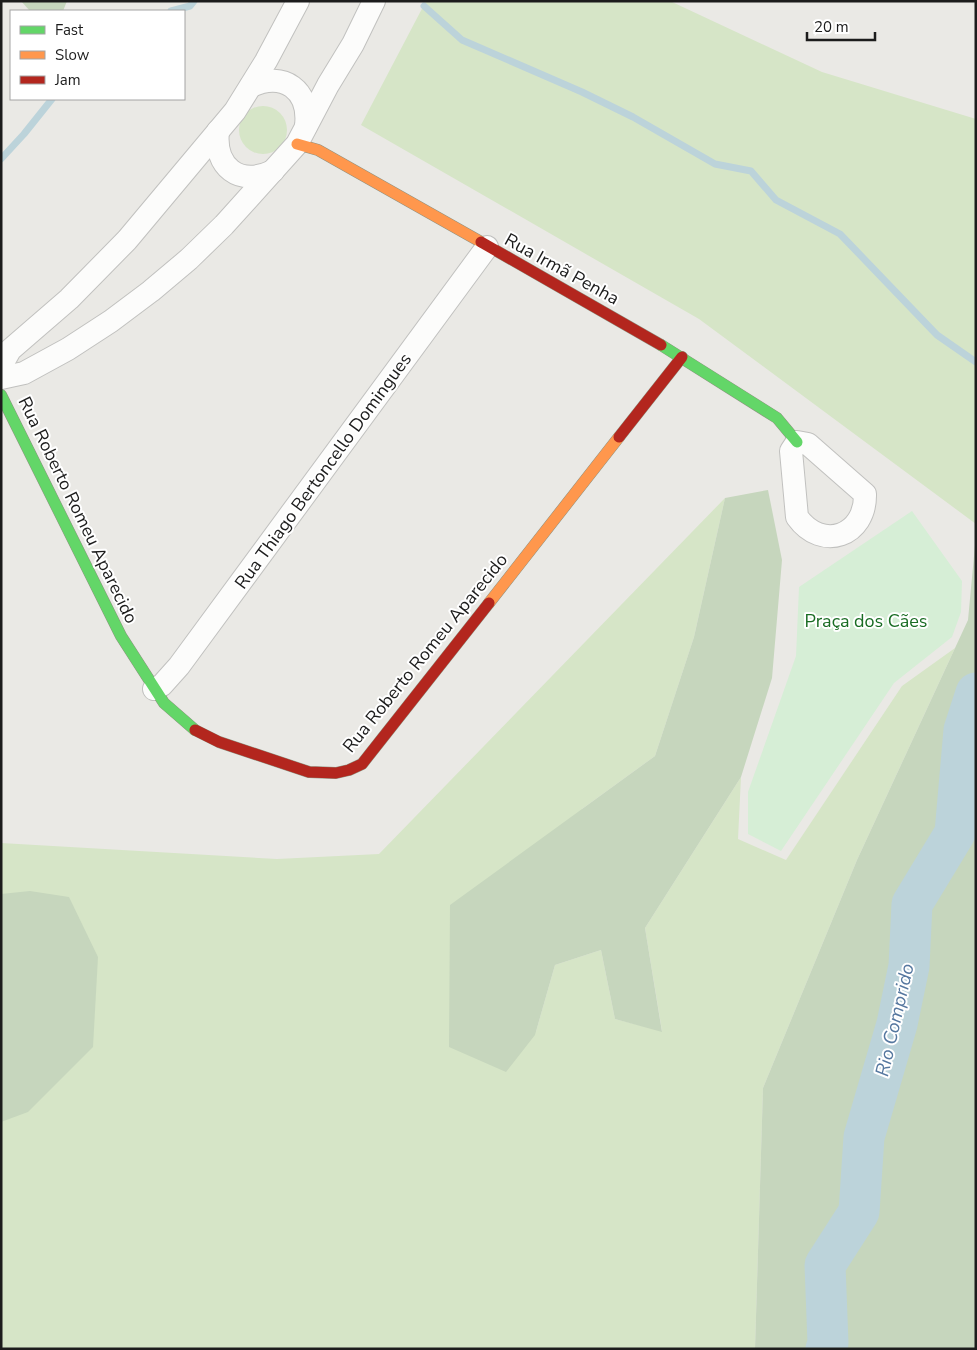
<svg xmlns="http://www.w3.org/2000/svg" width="977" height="1350" font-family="'Nunito Sans',sans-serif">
<rect width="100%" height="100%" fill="#eae9e5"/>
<!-- grass -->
<g fill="#d6e5c7">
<polygon points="426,1 670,1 822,72 976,119 976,524 699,319 361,125"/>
<circle cx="263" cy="130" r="24"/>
<polygon points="725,498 694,637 655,756 582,809 535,1035 555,965 601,950 615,1019 662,1031 645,928 741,777 738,839 786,860 902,686 955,648 857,860 763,1088 755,1349 1,1349 1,843 277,859 379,854"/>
</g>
<!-- forest -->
<g fill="#c6d6bd">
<polygon points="21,1 67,1 63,11 30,11"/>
<polygon points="768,490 782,560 772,678 741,777 645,928 662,1032 615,1019 601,950 555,965 535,1035 506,1072 449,1047 450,905 655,756 694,637 725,498"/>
<polygon points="976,535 976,1349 755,1349 763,1088 857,860 968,620"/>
<polygon points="30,891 69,897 98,957 93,1047 28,1112 1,1122 1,894"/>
</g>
<!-- park -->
<polygon fill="#d6eed6" points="912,511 962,581 961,612 952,637 894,683 781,851 748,834 748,792 796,656 799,587"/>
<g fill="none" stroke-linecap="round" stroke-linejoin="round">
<!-- stream -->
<g stroke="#bcd3da" stroke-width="7">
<polyline points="424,6 462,40 582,92 633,117 715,164 751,171 776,200 840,234 937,335 976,362"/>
<polyline points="171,11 190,6 194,1"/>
<polyline points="1,159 24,134 52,99"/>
</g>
<!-- river -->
<polyline stroke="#bcd3da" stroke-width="41" points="826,1349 828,1343 825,1265 859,1212 864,1137 897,1024 909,966 912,904 955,833 964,730 976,693"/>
<defs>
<g id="street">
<path d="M 251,86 C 284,71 310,90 306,126"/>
<path d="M 218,131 C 214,167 239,187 273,171"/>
<polyline points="1,366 10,350 69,299 127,240 235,111 266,61 298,1"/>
<polyline points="1,378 24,373 68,349 111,321 151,291 189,259 224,225 297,144 328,85 353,44 374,1"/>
<path d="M 797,442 L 808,444 L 865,494 C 866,536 822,552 797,517 L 791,451 Z"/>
<polyline points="154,689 162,685 179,666 487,247"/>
</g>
<g id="fast">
<polyline points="661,345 777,418 797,442"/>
<polyline points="1,395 121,636 164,703 195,730"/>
</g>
<g id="slow">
<polyline points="297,144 318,150 481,242"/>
<polyline points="489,603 619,437"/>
</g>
<g id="jam">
<polyline points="481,242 661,345"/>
<polyline points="619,437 682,357"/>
<polyline points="195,730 219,742 309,772 336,773 349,770 362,764 489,603"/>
</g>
</defs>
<!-- street casing -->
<use href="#street" stroke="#c1c1bf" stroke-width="24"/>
<!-- fast casing -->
<use href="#fast" stroke="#8f9280" stroke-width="12"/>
<!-- slow casing -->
<use href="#slow" stroke="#8f9280" stroke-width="12"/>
<!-- jam casing -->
<use href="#jam" stroke="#8f9280" stroke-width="12"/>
<!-- street -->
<use href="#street" stroke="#fcfcfb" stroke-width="22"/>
<!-- fast -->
<use href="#fast" stroke="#63d668" stroke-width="11"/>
<!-- slow -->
<use href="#slow" stroke="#ff974d" stroke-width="11"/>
<!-- jam -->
<use href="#jam" stroke="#b3261e" stroke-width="11"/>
</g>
<g text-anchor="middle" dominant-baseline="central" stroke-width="4" stroke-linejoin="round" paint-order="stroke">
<!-- street labels -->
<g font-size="18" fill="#1c1c1c" stroke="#fff">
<text transform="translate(562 269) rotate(29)">Rua Irmã Penha</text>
<text transform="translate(323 471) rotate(-54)">Rua Thiago Bertoncello Domingues</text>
<text transform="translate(78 510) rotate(64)">Rua Roberto Romeu Aparecido</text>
<text transform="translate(425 653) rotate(-51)">Rua Roberto Romeu Aparecido</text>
</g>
<!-- park labels -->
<g font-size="18" fill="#196c23" stroke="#fff">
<text x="866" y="621">Praça dos Cães</text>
</g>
<!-- water labels -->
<g font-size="19" font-style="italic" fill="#55779f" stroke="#fff">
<text transform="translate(895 1020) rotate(-77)">Rio Comprido</text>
</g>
</g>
<!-- border -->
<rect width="977" height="1350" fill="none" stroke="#1c1c1c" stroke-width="5"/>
<!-- legend -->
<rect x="10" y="10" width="175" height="90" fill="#ffffff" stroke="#a4a4a4"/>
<rect x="20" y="26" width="25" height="8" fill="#63d668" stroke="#a4a4a4"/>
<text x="55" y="35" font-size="15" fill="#1c1c1c">Fast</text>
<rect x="20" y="51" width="25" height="8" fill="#ff974d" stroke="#a4a4a4"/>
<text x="55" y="60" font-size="15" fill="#1c1c1c">Slow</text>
<rect x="20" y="76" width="25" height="8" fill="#b3261e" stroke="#a4a4a4"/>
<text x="55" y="85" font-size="15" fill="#1c1c1c">Jam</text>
<!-- scale -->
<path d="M807 32v8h68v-8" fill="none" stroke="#1c1c1c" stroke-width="2.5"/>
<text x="814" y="32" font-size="15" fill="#1c1c1c" stroke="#ffffff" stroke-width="4" paint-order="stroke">20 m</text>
</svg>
